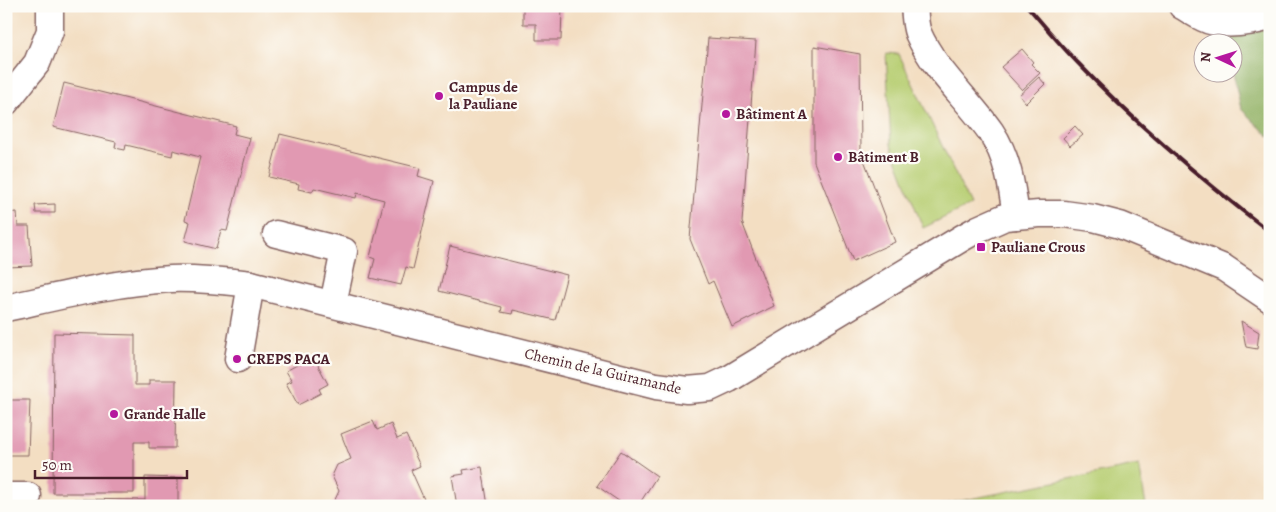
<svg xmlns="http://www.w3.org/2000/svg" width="1276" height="512" font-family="Alegreya,serif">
<rect width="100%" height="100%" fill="#fdfcf7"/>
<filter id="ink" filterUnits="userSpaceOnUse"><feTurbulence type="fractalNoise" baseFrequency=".02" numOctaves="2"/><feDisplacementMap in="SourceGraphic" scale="10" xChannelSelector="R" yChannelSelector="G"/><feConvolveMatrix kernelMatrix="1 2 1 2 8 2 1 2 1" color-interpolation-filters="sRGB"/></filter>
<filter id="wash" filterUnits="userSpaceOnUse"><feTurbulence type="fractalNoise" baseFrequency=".0096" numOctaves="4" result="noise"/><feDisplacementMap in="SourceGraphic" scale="20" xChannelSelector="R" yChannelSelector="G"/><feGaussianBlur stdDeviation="1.12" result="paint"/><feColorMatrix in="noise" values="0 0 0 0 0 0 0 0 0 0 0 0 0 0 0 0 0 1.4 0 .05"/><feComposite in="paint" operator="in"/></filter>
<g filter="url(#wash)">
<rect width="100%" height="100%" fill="#f3dec2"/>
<!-- green -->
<g fill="#b7ce72" stroke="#80764e">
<polygon points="886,53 899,54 970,205 923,228 891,145"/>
<polygon points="1139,465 1146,506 935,506"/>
</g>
<!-- forest -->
<polygon fill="#91b164" stroke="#6e6848" points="1216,6 1270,6 1270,137 1241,109 1233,73 1234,42 1226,42"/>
<g id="blocks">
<!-- building -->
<g fill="#e199b2">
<polygon points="523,6 553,6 553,8 562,8 561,40 536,40 536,24 523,24"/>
<polygon points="708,38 756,41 742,222 774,306 732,327 713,281 708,284 690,239"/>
<polygon points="814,46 860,54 861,152 895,242 853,261 814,162"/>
<polygon points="1022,49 1033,62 1031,64 1040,73 1022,90 1001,67"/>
<polygon points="1039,77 1045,84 1026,103 1019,95"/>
<polygon points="64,83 236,126 234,134 250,138 227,231 221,230 216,249 185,241 190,222 185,220 200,157 173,150 172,156 126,145 125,150 115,148 116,142 53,127"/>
<polygon points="1075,126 1083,135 1070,146 1063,138"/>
<polygon points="280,134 420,168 418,176 434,181 413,269 406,267 401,285 370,278 375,259 370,257 384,200 357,193 356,198 314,188 312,192 298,189 299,184 269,177"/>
<polygon points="55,204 55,213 36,213 35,205"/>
<polygon points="17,212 18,226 29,226 32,266 6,267 6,213"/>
<polygon points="450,246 567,275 555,320 513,310 512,314 501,312 502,307 439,291"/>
<polygon points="1241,321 1259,332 1257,349 1246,347"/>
<polygon points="54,333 135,335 135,385 149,385 149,380 176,380 175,448 149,448 149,442 134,442 134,493 53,493"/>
<polygon points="313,356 328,384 319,389 321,393 298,405 286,383 292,381 286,371"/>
<polygon points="6,400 30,400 28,455 6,455"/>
<polygon points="373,421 377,430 391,424 397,439 406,435 420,466 411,470 427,506 332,506 339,491 332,476 337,465 351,459 341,434"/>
<polygon points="621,451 657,476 638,506 626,506 597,486"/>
<polygon points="482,467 488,506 457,506 452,476 464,474 463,470"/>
<polygon points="145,477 178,478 178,506 73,506 74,499 145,500"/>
</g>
</g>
</g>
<g filter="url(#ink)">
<use href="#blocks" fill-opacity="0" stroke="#856260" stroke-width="1"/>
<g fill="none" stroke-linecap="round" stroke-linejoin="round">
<defs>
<g id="minor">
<path d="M 914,6 C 915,15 915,25 918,33 C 934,70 968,99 991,132 C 1008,157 1012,187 1016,216"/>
<path d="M 1182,6 C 1189,10 1196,15 1203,18 C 1223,28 1249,23 1270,17"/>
<polyline points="6,102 37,63 50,31 50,6"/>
<polyline points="276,234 344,251 333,304"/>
<path d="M 6,308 C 61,296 115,282 171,279 C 198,278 224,281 251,284 L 656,386 L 687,390 L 710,388 L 729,379 L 962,238 L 978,229 L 1005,217 L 1039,214 L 1064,214 L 1093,218 L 1120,225 L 1224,268 L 1270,299"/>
<polyline points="238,359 251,284"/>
<polyline points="6,496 28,496"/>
</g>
</defs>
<!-- minor casing -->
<use href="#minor" stroke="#856260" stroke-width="29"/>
<!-- minor -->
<use href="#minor" stroke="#fff" stroke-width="26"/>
<!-- rail -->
<path stroke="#4a1f2b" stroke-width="4" d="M 1027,6 C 1044,25 1060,45 1078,63 C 1137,125 1202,180 1270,232"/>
</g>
</g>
<!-- markers -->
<g fill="#b5179e" stroke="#fdfcf7" stroke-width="2">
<circle cx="439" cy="96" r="5"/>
<circle cx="726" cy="114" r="5"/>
<circle cx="838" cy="157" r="5"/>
<rect x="976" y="242" width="10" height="10" rx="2.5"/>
<circle cx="237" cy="359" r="5"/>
<circle cx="114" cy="414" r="5"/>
</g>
<g text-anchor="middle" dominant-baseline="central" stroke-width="4.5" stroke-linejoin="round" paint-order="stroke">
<!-- poi labels -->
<g font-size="15" font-weight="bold" fill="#4a1f2b" stroke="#fdfcf7" text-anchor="start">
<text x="449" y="87">Campus de<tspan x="449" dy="17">la Pauliane</tspan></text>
<text x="736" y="114">Bâtiment A</text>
<text x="848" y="157">Bâtiment B</text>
<text x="991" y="247">Pauliane Crous</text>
<text x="247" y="359">CREPS PACA</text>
<text x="124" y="414">Grande Halle</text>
</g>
<!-- street labels -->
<g font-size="15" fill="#4a1f2b" stroke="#fdfcf7">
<text transform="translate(603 371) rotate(13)">Chemin de la Guiramande</text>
</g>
</g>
<!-- margin -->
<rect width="1276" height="512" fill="none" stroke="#fdfcf7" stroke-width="25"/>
<!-- north arrow -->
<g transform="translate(1218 58) rotate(274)"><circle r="24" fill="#fdfcf7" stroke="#b5a4a5"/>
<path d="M0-4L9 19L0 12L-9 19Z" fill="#b5179e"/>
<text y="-8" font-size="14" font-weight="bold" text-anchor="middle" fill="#4a1f2b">N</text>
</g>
<!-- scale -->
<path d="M35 470v8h152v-8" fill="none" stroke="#4a1f2b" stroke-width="2.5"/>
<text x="42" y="470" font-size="15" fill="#4a1f2b" stroke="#fdfcf7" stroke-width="4" paint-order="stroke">50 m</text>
</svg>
